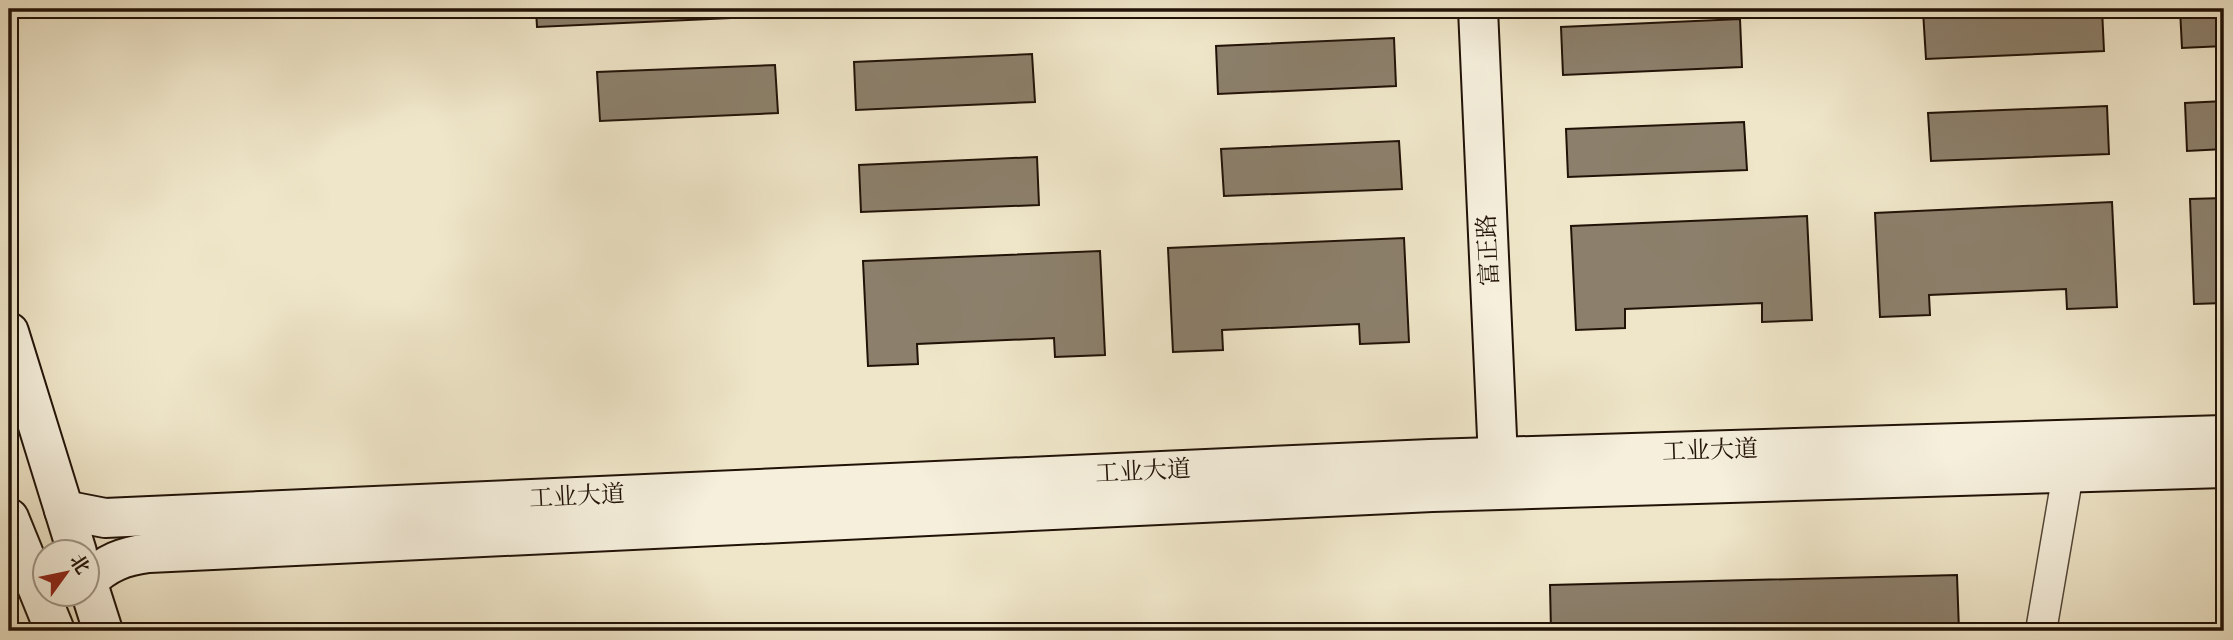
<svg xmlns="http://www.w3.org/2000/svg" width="2233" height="640" font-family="'Libre Bodoni','Noto Serif SC',serif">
<rect width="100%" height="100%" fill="#efe6c9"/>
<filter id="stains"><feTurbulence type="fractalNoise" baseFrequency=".00286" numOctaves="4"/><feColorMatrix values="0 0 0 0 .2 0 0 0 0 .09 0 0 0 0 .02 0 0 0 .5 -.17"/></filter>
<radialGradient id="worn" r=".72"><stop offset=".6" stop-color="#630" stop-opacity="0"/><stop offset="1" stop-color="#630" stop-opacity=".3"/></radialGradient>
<!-- building -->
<g fill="#8c806c" stroke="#211207" stroke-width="2">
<polygon points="536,9 773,9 773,16 537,27"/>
<polygon points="852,9 955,9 852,13"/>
<polygon points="1966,9 2102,9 2104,51 1926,59 1923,11"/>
<polygon points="2180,9 2224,9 2224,46 2182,48"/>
<polygon points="1740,19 1742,67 1563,75 1561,27"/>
<polygon points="1394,38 1396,86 1218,94 1216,46"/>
<polygon points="1032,54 1035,102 856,110 854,62"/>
<polygon points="775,65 778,113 600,121 597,72"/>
<polygon points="2224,101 2224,149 2187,151 2185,103"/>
<polygon points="2107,106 2109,154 1931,161 1928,113"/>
<polygon points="1744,122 1747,170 1568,177 1566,129"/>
<polygon points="1399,141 1402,189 1224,196 1221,149"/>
<polygon points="1037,157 1039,205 861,212 859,165"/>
<polygon points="2224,198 2224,303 2194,304 2190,199"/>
<polygon points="2112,202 2117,307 2067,309 2066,289 1929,295 1930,315 1880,317 1875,213"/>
<polygon points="1807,216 1812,320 1762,322 1762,303 1625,309 1625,328 1576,330 1571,226"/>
<polygon points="1404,238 1409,342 1360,344 1359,324 1222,330 1223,350 1173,352 1168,248"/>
<polygon points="1100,251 1105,355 1055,357 1054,338 917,344 918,364 868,366 863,261"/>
<polygon points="1957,575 1959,631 1551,631 1550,585"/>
</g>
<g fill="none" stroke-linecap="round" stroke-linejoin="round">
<defs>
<polyline id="street" points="2041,631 2068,473"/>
<g id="secondary">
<polyline points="1478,9 1499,482"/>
<polyline points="9,332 77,552"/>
<polyline points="64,510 105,518 1430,459 2224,435"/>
<polyline points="9,518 55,631"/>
<path d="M 88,581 C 106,563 124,556 149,553 L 1432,492 L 2224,468"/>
<polyline points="88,584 103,631"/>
</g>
</defs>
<!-- street casing -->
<use href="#street" stroke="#544738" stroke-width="33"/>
<!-- secondary casing -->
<use href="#secondary" stroke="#211207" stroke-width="42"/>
<!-- street -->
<use href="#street" stroke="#f5efdc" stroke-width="30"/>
<!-- secondary -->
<use href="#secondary" stroke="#f5efdc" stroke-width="38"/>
</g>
<g text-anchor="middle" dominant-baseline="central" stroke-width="5" stroke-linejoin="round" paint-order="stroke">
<!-- street labels -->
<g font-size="24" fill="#211207" stroke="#f5efdc">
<text transform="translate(1489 250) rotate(-93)">富正路</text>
<text transform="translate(1710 451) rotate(-2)">工业大道</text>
<text transform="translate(1143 472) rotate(-3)">工业大道</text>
<text transform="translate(577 497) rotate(-3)">工业大道</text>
</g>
</g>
<!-- margin -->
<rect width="2233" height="640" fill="none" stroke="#efe6c9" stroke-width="35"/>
<rect x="10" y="10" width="2212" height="619" fill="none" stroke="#211207" stroke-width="3.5"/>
<rect x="18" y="18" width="2198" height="605" fill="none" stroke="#211207" stroke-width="2"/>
<!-- north arrow -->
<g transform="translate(66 573) rotate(57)"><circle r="33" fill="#f5efdc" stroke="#a09787" stroke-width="2"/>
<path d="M0-5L12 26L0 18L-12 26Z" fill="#8f2418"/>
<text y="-10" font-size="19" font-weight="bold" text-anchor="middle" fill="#211207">北</text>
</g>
<rect width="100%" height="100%" filter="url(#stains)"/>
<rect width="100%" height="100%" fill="url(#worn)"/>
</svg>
